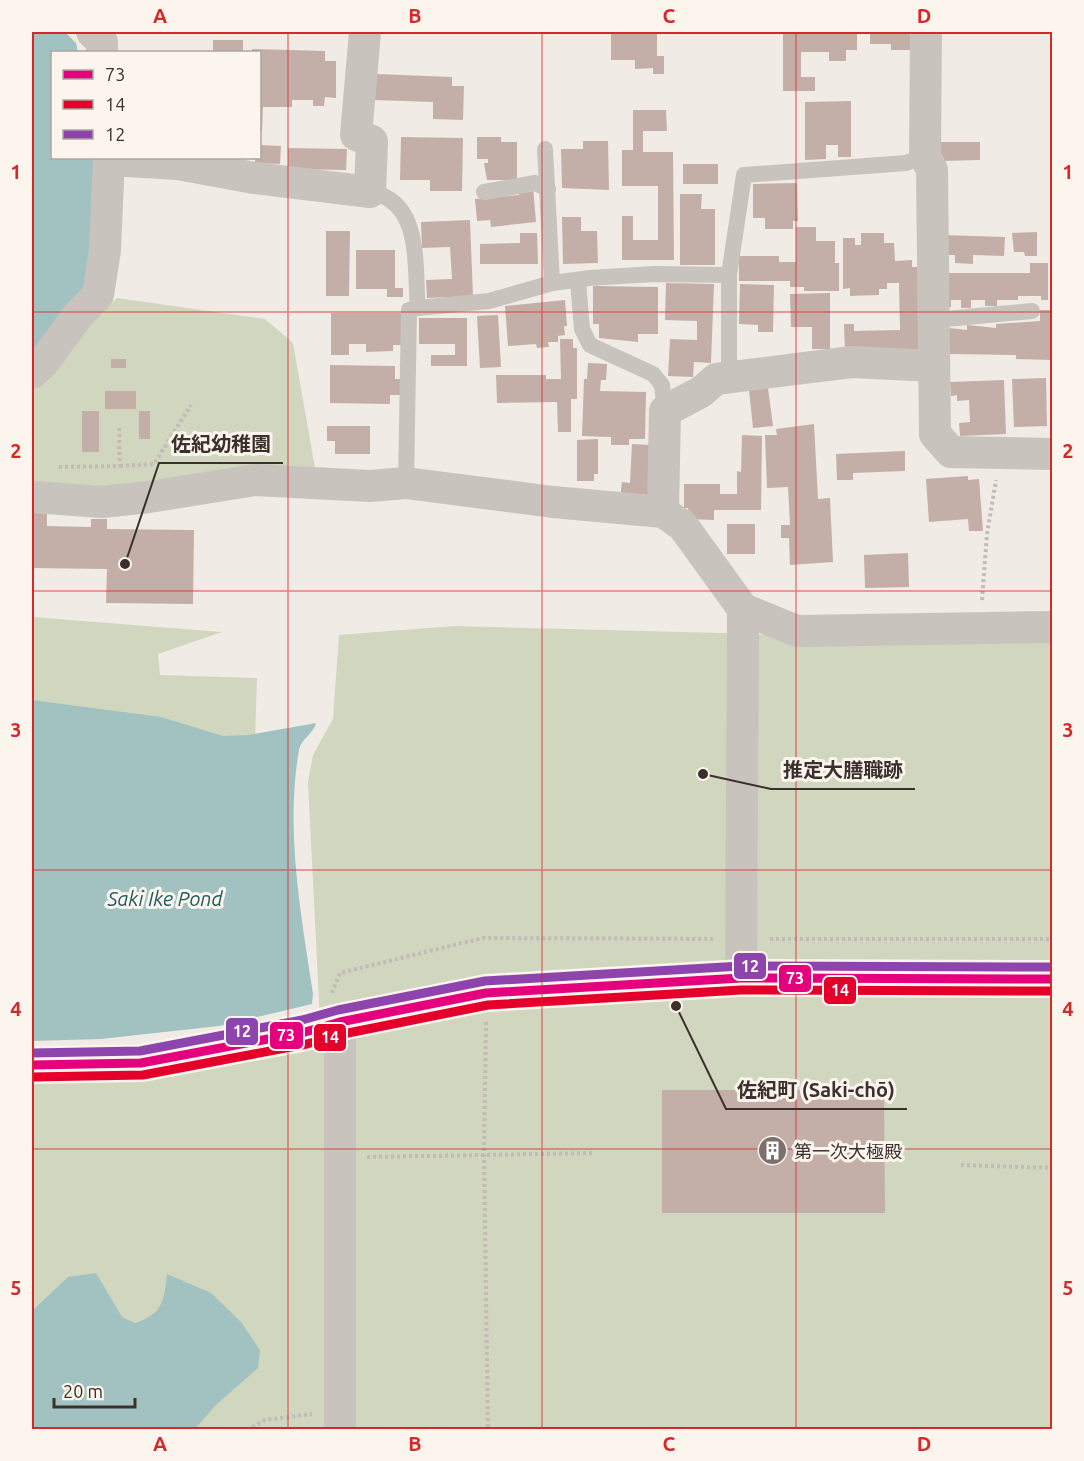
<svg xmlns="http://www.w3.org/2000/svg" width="1084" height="1461" font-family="Ubuntu,'Noto Sans JP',sans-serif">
<rect width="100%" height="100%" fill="#f0ebe5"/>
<!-- green -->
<g fill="#d1d6bf">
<polygon points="117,298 265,319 293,343 315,468 159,485 32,487 32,381"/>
<polygon points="32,617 222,632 158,654 160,675 257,678 254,771 32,725"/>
<polygon points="454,626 758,634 857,641 1052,635 1052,1429 32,1429 32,1078 321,1040 308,782 313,755 333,719 339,635"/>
</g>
<!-- water -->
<g fill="#a1c2c1">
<polygon points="32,32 65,32 76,43 78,52 52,52 52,158 101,158 88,285 32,354"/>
<path d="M 32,700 L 161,717 L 223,736 L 249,735 L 316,723 C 314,733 301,739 299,750 C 285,830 301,914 313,994 L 312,1004 L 219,1026 L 101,1039 L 32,1041 Z"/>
<path d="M 96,1273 L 122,1317 L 135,1323 C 163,1314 164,1301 167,1274 L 211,1293 L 241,1322 L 260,1350 L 258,1368 L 216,1405 L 195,1429 L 32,1429 L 32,1311 L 68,1277 Z"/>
</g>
<!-- building -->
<g fill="#c3afa7">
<polygon points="611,32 657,32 657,56 664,56 664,74 653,74 653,68 635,69 635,60 611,60"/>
<polygon points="783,32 857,32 857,50 846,50 846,61 829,61 829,52 801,52 801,77 815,77 815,91 783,91"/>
<polygon points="870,32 910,32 910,50 891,50 891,44 870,44"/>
<rect x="213" y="40" width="30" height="12"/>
<polygon points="252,49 325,51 325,61 336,61 336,98 325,97 324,106 313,106 313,100 292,100 292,107 263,107 262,131 260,131 260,52 252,52"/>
<polygon points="376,74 452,77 452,86 464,86 463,120 433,119 433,102 375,100"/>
<polygon points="851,101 851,157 838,157 838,145 826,145 826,159 805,160 805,102"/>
<polygon points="633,110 666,110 667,131 643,131 643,152 673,152 674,260 622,260 622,216 633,216 633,240 658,240 658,186 622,186 622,150 633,150"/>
<polygon points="401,137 463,138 462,191 430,191 430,180 400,180"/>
<polygon points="477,137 501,137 501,142 517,142 517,180 487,180 484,163 488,163 488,159 477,159"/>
<polygon points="583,141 608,141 609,190 562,188 561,149 583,149"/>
<polygon points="940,142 980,142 980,160 940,161"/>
<polygon points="260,145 281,146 280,164 255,163 255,158 260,158"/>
<polygon points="288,148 347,149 346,170 288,169"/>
<rect x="683" y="164" width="35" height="20"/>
<polygon points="797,183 798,221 793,221 793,229 765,229 765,218 753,218 753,184"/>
<polygon points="533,187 536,222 491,227 490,220 477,221 475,199 519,195 519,188"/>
<polygon points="680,194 702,194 701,209 715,209 715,265 680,265"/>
<polygon points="562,217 581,217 581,231 597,231 598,263 563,264"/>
<polygon points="470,220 473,296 427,298 426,280 452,279 450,247 422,248 421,222"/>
<polygon points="796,227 816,227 816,241 835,241 835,263 839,263 839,291 804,291 804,287 790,287 790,281 739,281 739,256 779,256 779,262 796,262"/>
<polygon points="326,231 350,231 349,296 326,296"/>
<polygon points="1037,232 1037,256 1025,256 1024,252 1014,252 1012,233"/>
<polygon points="520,233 537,233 538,264 480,264 480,244 520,243"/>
<polygon points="861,233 884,233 884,243 894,243 895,261 912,260 912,267 922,267 923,353 845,350 844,324 854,324 854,331 900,330 899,283 887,283 887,289 879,289 879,295 850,296 850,288 843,289 843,238 855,238 855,245 861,245"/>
<polygon points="943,235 1005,237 1004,256 973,255 973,264 955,263 955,255 943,255"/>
<polygon points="356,250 395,250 395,288 403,288 403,297 387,297 387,289 356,289"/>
<polygon points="1030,263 1048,263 1048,300 1041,300 1041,296 1018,296 1018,300 997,300 997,306 985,306 985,300 971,300 971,308 961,308 961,300 951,300 951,307 944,307 944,273 1030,273"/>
<polygon points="666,283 714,284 711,363 694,362 693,377 668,376 670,339 697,340 697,321 665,320"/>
<polygon points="740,284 774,285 773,332 758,332 758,325 739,324"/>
<polygon points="593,286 658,287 658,334 638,334 638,342 599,338 599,324 593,324"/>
<polygon points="830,293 830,349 812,349 812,327 791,327 790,294"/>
<polygon points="565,300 567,326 564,326 565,335 558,336 558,342 548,342 549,347 537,348 536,344 508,346 505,306"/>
<polygon points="1040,310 1052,310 1051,360 1016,359 1016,355 949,354 949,328 967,330 967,325 996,328 996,324 1040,321"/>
<polygon points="331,313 403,313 403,345 393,345 393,351 366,352 366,344 349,344 349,355 331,355"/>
<polygon points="498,315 501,367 480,368 477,316"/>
<polygon points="419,318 467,318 467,366 431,366 431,355 455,355 455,344 419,344"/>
<polygon points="560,339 573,339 573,348 577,348 577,399 571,399 571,432 558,432 557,402 497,403 496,375 546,375 546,379 561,379"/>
<rect x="111" y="359" width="15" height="9"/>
<polygon points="588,363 607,364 606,380 601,380 600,391 646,392 645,439 629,439 629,445 611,445 611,437 582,436 584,379 587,379"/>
<polygon points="330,365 395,366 395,379 401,379 401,395 390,395 390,404 330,403"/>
<polygon points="1046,378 1047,426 1014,427 1012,379"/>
<polygon points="1004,380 1006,434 960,436 959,423 970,422 969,400 957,401 957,395 951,396 950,382"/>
<polygon points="768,388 773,426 753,428 749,390"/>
<rect x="105" y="391" width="31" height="18"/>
<rect x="82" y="411" width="17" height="41"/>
<rect x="139" y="411" width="11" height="28"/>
<polygon points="814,424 818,499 830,498 833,562 790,565 789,538 781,538 781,525 790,525 788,487 767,488 765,435 777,435 776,429"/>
<polygon points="327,426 370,426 370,454 335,454 335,441 327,441"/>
<polygon points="742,435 762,436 761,510 714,510 714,520 690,519 688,508 684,508 684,484 720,484 720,494 737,494 737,471 741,472"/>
<polygon points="598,439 598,474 594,474 594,481 577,481 577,440"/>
<polygon points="632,444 651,445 648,499 620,498 622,482 630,483"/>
<polygon points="905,451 905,471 853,473 853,480 837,480 836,454"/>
<polygon points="968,476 968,480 979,479 983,531 969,531 968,519 929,522 926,479"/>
<polygon points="32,513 47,513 47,526 91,527 91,519 107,519 107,529 194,530 193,604 106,603 107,569 32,568"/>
<rect x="727" y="524" width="28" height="30"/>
<polygon points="908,553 909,587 865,588 864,555"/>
<polygon points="662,1090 884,1090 885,1213 662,1213"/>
</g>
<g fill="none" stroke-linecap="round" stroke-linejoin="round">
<!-- path -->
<g stroke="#c2bbb6" stroke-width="4" stroke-dasharray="3 3" stroke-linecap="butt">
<polyline points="120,466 154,464 191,405"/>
<polyline points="59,467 120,466 119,426"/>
<polyline points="982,600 987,534 996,480"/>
<polyline points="770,939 1052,939"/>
<polyline points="332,993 340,973 483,938 714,939"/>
<polyline points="486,1022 484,1154 488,1430"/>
<polyline points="367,1157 594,1153"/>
<polyline points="961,1165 1052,1168"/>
<polyline points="247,1430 265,1420 312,1414"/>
</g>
<!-- lane -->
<g stroke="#c9c3be" stroke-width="16">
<polyline points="545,149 552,283"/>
<path d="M 370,192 C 423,201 414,266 418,308 L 409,310 L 406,483"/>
<polyline points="484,192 535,183 548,189"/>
<polyline points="578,281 582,329 590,345 653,374 662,385 665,411"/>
<polyline points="418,308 489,301 552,283 590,278 654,274 729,275"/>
<polyline points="935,320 1032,311"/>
<polyline points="729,377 729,275 744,175 906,163 925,156"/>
</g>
<!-- street -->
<g stroke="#c9c3be" stroke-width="32">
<polyline points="92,32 102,42 102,52"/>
<polyline points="926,32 925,156 932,170 935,434 951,452 1052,454"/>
<polyline points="109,160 178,164 254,178 370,192 372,141 356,135 365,32"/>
<polyline points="32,373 43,363 79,314 98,295 105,250 109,158"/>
<polyline points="32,497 102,502 149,497 255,480 370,486 406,483 553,502 663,512 683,526 743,609 797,631 1052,627"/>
<polyline points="663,512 665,411 701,392 716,379 852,362 933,366"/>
<polyline points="741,978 743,609"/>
<polyline points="340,1022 340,1430"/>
</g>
<!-- secondary -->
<polyline stroke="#bab3ae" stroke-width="33" points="32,1065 141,1063 305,1032 340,1022 486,993 741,978 1052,979"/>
<defs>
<polyline id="bus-1" points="32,1065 141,1063 305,1032 340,1022 486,993 741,978 1052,979"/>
<polyline id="bus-2" points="32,1077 143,1075 307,1044 343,1034 488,1005 741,990 1052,991"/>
<polyline id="bus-3" points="32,1053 140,1051 302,1020 338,1010 485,981 741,966 1052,967"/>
</defs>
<!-- bus-1 casing -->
<use href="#bus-1" stroke="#fbf5ee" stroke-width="14"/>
<!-- bus-2 casing -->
<use href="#bus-2" stroke="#fbf5ee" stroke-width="14"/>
<!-- bus-3 casing -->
<use href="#bus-3" stroke="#fbf5ee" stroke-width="14"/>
<!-- bus-1 -->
<use href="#bus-1" stroke="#e5007d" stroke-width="9"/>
<!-- bus-2 -->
<use href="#bus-2" stroke="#e4002b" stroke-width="9"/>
<!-- bus-3 -->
<use href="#bus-3" stroke="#8e44ad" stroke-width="9"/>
</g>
<!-- grid -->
<path fill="none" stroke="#d62828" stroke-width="1.5" stroke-opacity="0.55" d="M 288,32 L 288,1430M 542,32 L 542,1430M 796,32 L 796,1430M 32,312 L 1052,312M 32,591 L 1052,591M 32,870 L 1052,870M 32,1149 L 1052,1149"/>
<!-- icons -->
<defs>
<symbol id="building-disc" viewBox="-11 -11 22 22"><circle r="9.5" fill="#7a716c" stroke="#fbf5ee"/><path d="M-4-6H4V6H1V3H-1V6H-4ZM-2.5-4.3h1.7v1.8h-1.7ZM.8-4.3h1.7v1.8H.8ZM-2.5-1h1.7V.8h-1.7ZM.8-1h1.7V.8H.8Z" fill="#fff"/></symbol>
</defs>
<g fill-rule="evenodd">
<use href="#building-disc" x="756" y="1134" width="33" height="33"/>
</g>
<g text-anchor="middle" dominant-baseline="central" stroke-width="6" stroke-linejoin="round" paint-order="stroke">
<!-- poi labels -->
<g font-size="18" fill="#3b302b" stroke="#fbf5ee" text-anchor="start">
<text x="794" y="1151">第一次大極殿</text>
</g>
<!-- water labels -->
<g font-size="20" font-style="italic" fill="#1f5a5e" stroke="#fbf5ee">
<text x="165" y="898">Saki Ike Pond</text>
</g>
</g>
<!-- callouts -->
<path fill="none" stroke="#3b302b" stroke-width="2" d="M125 564L159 463H283M703 774L771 789H915M676 1006L726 1109H907"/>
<g fill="#3b302b" stroke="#fbf5ee" stroke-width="2">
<circle cx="125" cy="564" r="6"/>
<circle cx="703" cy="774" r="6"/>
<circle cx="676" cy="1006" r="6"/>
</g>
<g font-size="20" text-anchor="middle" font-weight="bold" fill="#3b302b" stroke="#fbf5ee" stroke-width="6" stroke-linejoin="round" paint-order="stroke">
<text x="221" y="451">佐紀幼稚園</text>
<text x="843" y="777">推定大膳職跡</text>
<text x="816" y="1097">佐紀町 (Saki-chō)</text>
</g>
<g stroke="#fbf5ee" stroke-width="2">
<rect x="733" y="952" width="34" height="28" rx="6" fill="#8e44ad"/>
<rect x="778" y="964" width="34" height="29" rx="6" fill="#e5007d"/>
<rect x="823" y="976" width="34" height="29" rx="6" fill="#e4002b"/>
<rect x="225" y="1017" width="34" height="29" rx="6" fill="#8e44ad"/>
<rect x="269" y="1021" width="35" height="29" rx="6" fill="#e5007d"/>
<rect x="313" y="1023" width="34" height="29" rx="6" fill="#e4002b"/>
</g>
<g font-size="16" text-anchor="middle" font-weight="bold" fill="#fff">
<text x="750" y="972">12</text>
<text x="795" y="984">73</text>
<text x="840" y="996">14</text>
<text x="242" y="1037">12</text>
<text x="286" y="1041">73</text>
<text x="330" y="1043">14</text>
</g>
<!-- border -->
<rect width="1084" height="1461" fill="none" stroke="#fbf5ee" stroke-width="66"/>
<!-- legend -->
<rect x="51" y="51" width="210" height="108" fill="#fbf5ee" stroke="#aea6a0" stroke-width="1.5"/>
<rect x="63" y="70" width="30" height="9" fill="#e5007d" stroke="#aea6a0" stroke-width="1.5"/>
<text x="105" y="81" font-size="18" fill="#3b302b">73</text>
<rect x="63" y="100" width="30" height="9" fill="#e4002b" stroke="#aea6a0" stroke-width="1.5"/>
<text x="105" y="111" font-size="18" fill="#3b302b">14</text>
<rect x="63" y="130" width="30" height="9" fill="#8e44ad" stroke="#aea6a0" stroke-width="1.5"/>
<text x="105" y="141" font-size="18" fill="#3b302b">12</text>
<!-- scale -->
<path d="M54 1398v9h81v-9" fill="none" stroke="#3b302b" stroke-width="3"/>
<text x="63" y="1398" font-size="18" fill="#3b302b" stroke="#fbf5ee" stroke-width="4.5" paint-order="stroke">20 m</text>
<rect x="33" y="33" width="1018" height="1395" fill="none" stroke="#d62828" stroke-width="2"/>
<g font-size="20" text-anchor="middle" font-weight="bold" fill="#d62828">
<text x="160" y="23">A</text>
<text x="415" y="23">B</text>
<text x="669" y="23">C</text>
<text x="924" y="23">D</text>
<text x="16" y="179">1</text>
<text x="1068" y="179">1</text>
<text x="16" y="458">2</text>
<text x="1068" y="458">2</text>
<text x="16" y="737">3</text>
<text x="1068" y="737">3</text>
<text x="16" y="1016">4</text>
<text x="1068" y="1016">4</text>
<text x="16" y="1295">5</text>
<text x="1068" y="1295">5</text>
<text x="160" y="1451">A</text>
<text x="415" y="1451">B</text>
<text x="669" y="1451">C</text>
<text x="924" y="1451">D</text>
</g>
</svg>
